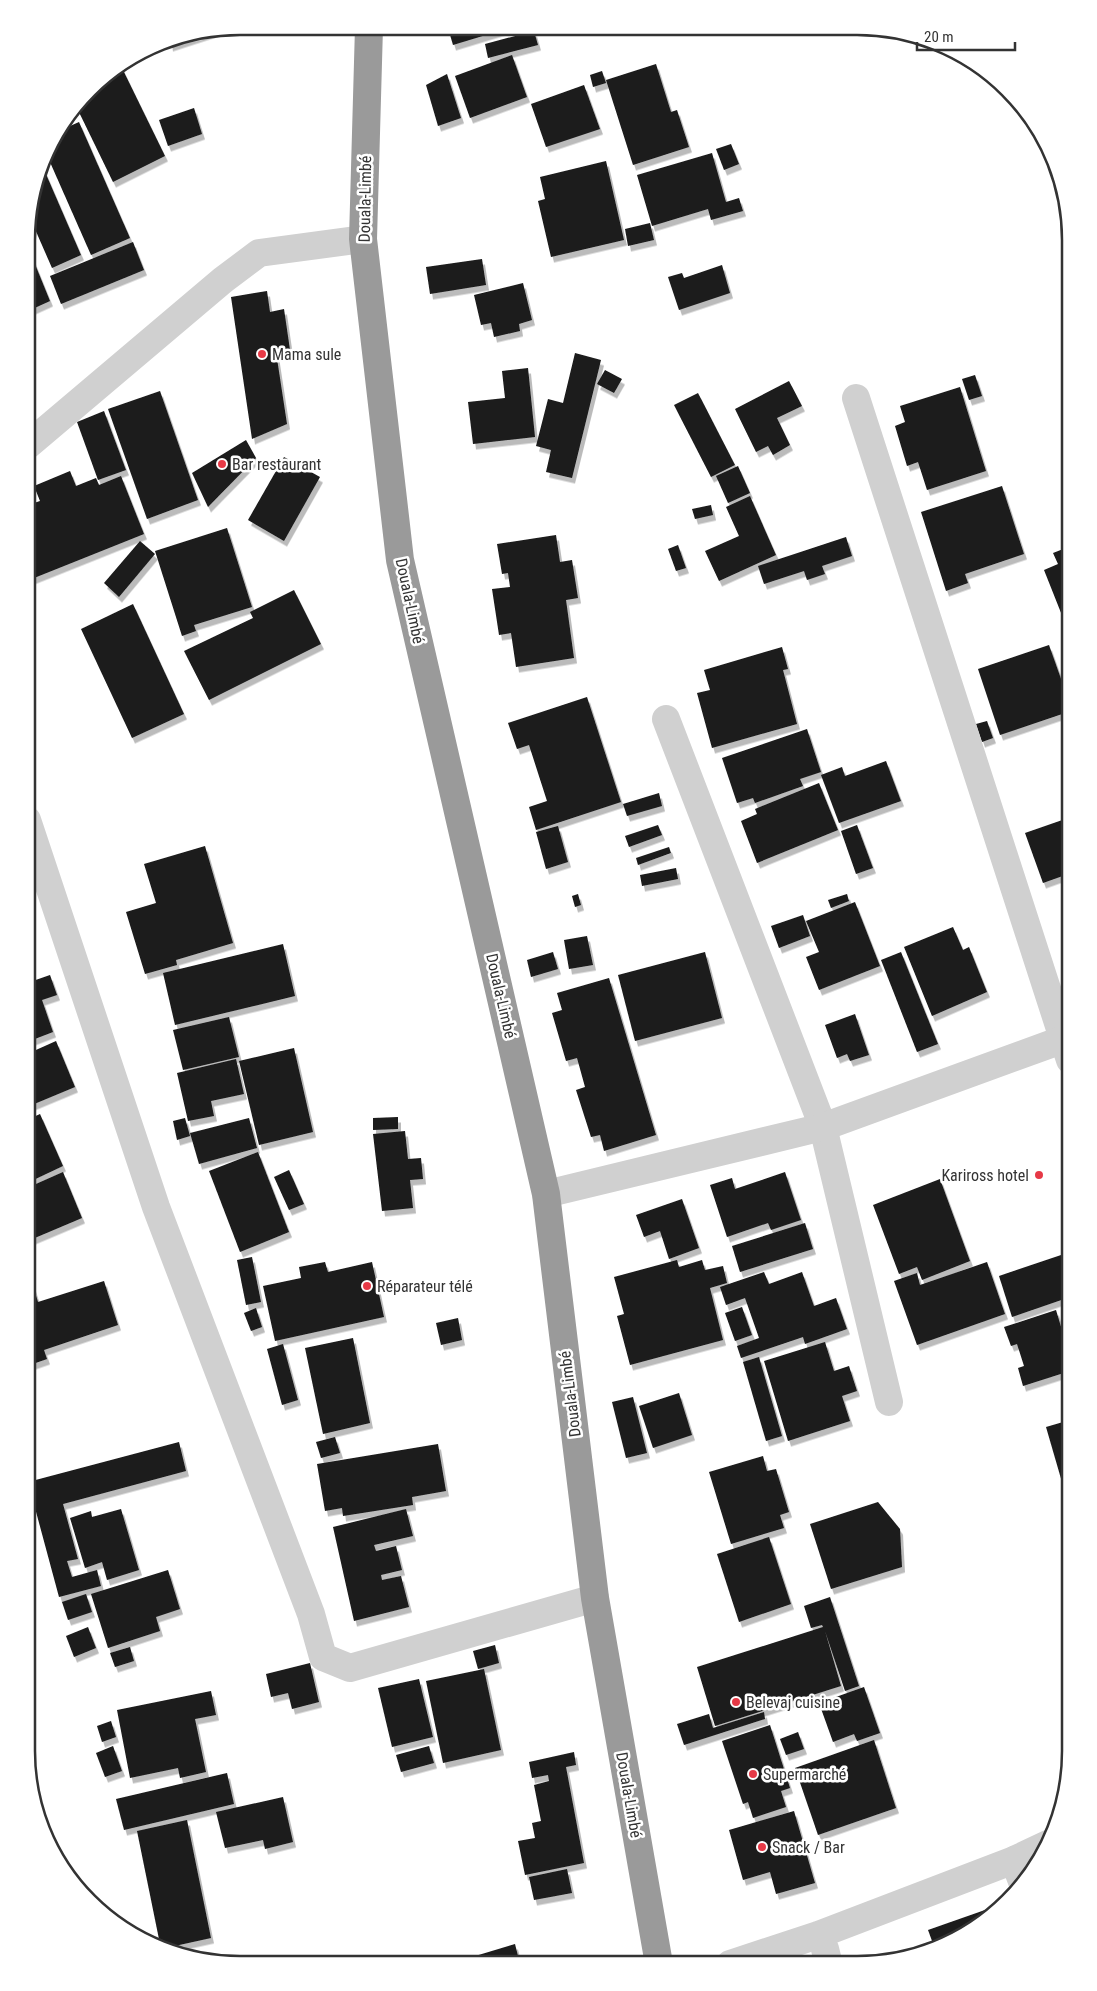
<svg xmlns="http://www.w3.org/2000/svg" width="1097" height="1991" font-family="'Roboto Condensed',sans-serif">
<defs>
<filter id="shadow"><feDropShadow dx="3" dy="5.5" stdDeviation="0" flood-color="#0004"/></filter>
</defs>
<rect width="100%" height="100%" fill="#fff"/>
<!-- building -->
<g fill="#1a1a1a" filter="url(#shadow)">
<polygon points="448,28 509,28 453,45"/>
<polygon points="216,31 170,46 169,40"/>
<polygon points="534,31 538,45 488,58 485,44"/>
<polygon points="512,55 527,97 470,118 455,76"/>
<polygon points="656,64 671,112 677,110 689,147 633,165 606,80"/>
<polygon points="121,66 165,156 113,182 77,108 99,80"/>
<polygon points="602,71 606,83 593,87 590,75"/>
<polygon points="447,74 461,118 438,126 426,85"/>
<polygon points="584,85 600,129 546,147 531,104"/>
<polygon points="194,108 202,134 168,146 159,120"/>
<polygon points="79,122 130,238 91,255 46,153 48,145 59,131"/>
<polygon points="731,144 739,164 724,170 716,149"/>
<polygon points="712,153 726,202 739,198 743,211 711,220 708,209 652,226 637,175"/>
<polygon points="606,161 624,240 551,257 538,201 545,199 540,177"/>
<polygon points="42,165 81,255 52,268 28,213"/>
<polygon points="650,223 654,240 628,246 625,229"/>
<polygon points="133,242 144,270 61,304 50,276"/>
<polygon points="28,247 50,301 28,311"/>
<polygon points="482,259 486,285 430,294 426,267"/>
<polygon points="722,265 730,293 679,310 668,277 682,273 684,278"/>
<polygon points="523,283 532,320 519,324 520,331 494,337 491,323 481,325 474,295"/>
<polygon points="267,291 270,312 284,309 290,350 276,352 287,424 252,439 231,297"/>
<polygon points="575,353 601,360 572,478 546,472 551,450 536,446 548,399 563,403"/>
<polygon points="528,368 535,437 473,444 468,402 505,398 502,371"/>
<polygon points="605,370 622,379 614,393 597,384"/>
<polygon points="975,375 982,396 969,400 962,379"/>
<polygon points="789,381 802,406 777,418 790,445 773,455 768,446 756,452 735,409"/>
<polygon points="960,387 986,471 927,490 918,462 907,466 895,426 905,422 900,406"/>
<polygon points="160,391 198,500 147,519 108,409"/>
<polygon points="698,393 735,465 711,477 674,405"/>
<polygon points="104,411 126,470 98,480 77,422"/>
<polygon points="246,440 256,458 208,507 192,473"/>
<polygon points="284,457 320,477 284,541 248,520"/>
<polygon points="738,466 750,493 728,503 716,476"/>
<polygon points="70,471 76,486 96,478 99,485 121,476 144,534 29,580 28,505 40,501 34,486"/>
<polygon points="1002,486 1024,554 965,574 968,583 946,591 921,512"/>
<polygon points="750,496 776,555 719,581 705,551 739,536 726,507"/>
<polygon points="711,505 713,515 695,519 692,509"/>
<polygon points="227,528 252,607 194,625 196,631 182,636 155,551"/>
<polygon points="556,535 560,562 572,560 578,598 566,600 574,658 516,667 511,633 499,635 492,589 510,587 508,573 502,574 497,544"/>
<polygon points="846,537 852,556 822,566 825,574 807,580 804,571 764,584 758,566"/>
<polygon points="140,541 155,554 119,597 104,583"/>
<polygon points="678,545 686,568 676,571 668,549"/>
<polygon points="1071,546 1071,633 1069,633 1044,570 1058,564 1053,553"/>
<polygon points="294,590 321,644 209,700 184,651 253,618 250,612"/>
<polygon points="133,604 184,714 132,738 81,629"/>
<polygon points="1049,645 1071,707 1071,711 1000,735 978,669"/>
<polygon points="782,647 788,669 783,670 797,724 712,748 697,693 710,690 704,670"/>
<polygon points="587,697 621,802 536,830 529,807 547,801 529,745 517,749 508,723"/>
<polygon points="987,721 993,738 982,742 976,724"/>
<polygon points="807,729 821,772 800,779 803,786 755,803 753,798 737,803 722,758"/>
<polygon points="886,761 901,801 839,823 821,775 842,767 845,776"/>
<polygon points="819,783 838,830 757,863 741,821 757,814 755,809"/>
<polygon points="659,793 662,806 627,816 623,804"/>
<polygon points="1071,817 1071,873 1043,883 1025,833"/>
<polygon points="658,825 662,835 629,847 625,836"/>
<polygon points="857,825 873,868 856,874 841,831"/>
<polygon points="558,826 568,862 546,869 536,832"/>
<polygon points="205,846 233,943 176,960 177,965 145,974 126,912 156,903 144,864"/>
<polygon points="669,847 671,853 638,865 636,858"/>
<polygon points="676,868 678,879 642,886 640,875"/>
<polygon points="578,894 581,905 575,907 572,896"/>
<polygon points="847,894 849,901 831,908 828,900"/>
<polygon points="855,902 880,966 819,990 806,957 819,952 806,921"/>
<polygon points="803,915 810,936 779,948 771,926"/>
<polygon points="953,927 963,950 969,947 987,992 932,1016 904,947"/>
<polygon points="587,936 593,965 569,969 564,940"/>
<polygon points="283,944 295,996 175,1025 163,973"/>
<polygon points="553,952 558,969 531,977 527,960"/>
<polygon points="705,952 722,1018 635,1041 618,975"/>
<polygon points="901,952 938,1044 917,1052 881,960"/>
<polygon points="50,975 57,995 42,1000 53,1032 27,1042 27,983"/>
<polygon points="609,978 656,1135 604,1151 600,1135 591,1137 576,1090 585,1087 577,1058 566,1061 552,1013 562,1010 557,993"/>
<polygon points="855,1014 869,1055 850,1061 847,1054 837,1058 825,1025"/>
<polygon points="229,1017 239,1057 183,1070 173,1030"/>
<polygon points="56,1041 75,1087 27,1107 27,1054"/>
<polygon points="294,1048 313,1132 259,1145 239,1061"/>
<polygon points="236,1059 244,1094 211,1101 214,1116 188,1121 177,1073"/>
<polygon points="40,1114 63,1166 27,1183 27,1120"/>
<polygon points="398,1117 398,1129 373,1130 373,1118"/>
<polygon points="185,1118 190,1136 177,1140 173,1121"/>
<polygon points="249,1118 257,1148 199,1164 190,1133"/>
<polygon points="405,1131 408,1159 421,1158 423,1179 410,1180 413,1208 382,1211 373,1134"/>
<polygon points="258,1152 289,1232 240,1252 209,1171"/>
<polygon points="289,1170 304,1204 289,1210 274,1177"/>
<polygon points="63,1172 82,1218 30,1240 27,1233 27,1188"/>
<polygon points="785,1172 801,1220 771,1230 768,1223 727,1237 710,1185 732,1178 735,1189"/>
<polygon points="940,1179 970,1261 922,1280 917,1267 899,1274 873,1205"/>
<polygon points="682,1199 699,1248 669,1259 660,1231 644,1237 636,1215"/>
<polygon points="805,1223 813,1249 740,1272 732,1246"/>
<polygon points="1070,1252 1070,1297 1012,1317 999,1276"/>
<polygon points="252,1257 261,1302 246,1305 237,1260"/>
<polygon points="677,1260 679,1267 702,1260 705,1270 723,1266 727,1283 710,1288 723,1340 630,1365 617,1316 624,1314 614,1277"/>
<polygon points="325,1262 328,1272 372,1262 384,1317 275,1341 263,1286 301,1278 299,1267"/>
<polygon points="987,1262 1005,1314 917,1345 894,1281 917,1273 920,1285"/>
<polygon points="764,1272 769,1284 802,1272 814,1306 836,1298 847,1329 805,1344 803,1337 741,1358 737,1346 759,1338 745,1298 726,1305 720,1287"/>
<polygon points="104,1281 118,1325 44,1350 47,1359 27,1366 27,1289 33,1286 38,1302"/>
<polygon points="742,1307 752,1335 735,1341 725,1313"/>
<polygon points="256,1308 262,1327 251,1331 244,1313"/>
<polygon points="1056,1310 1070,1357 1070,1371 1023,1386 1018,1368 1024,1366 1017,1344 1011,1346 1004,1327"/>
<polygon points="458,1318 462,1340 441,1345 436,1323"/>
<polygon points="353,1338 370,1423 323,1434 305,1348"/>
<polygon points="825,1342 834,1371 849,1366 857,1391 842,1396 850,1421 788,1441 764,1361"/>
<polygon points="283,1344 298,1400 282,1405 267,1349"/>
<polygon points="759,1357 782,1436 766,1441 743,1362"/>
<polygon points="679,1393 692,1435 653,1448 639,1406"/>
<polygon points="633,1397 647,1453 626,1458 612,1402"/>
<polygon points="1070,1420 1070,1487 1064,1489 1046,1427"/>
<polygon points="335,1437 340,1453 321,1458 316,1442"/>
<polygon points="179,1442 186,1471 63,1504 78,1559 67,1561 72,1577 97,1570 101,1586 59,1597 28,1482"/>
<polygon points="438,1444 446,1491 412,1497 413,1505 343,1516 342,1508 325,1511 317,1464"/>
<polygon points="763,1456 767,1471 776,1469 789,1512 780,1515 784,1528 731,1544 709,1472"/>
<polygon points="878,1502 900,1529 902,1567 831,1589 810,1524"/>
<polygon points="121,1509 139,1570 107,1580 102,1562 85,1568 70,1518 91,1511 92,1517"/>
<polygon points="406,1509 413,1536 374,1545 376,1551 396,1546 402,1570 381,1575 382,1580 401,1576 409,1607 354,1621 333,1527"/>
<polygon points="769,1537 791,1604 739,1622 717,1554"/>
<polygon points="168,1570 180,1609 156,1617 160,1631 108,1648 91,1594"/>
<polygon points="86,1594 92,1612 68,1620 62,1602"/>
<polygon points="830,1597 859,1686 845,1691 825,1631 841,1686 715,1726 697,1667 823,1627 822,1625 811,1628 804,1606"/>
<polygon points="88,1627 96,1648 74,1657 66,1636"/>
<polygon points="495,1645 499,1663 478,1669 473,1651"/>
<polygon points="130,1647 134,1661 115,1667 110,1653"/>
<polygon points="310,1663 319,1702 292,1709 288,1693 271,1697 266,1674"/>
<polygon points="484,1669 501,1750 443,1763 426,1681"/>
<polygon points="419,1679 433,1737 392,1747 378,1688"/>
<polygon points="864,1687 880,1733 857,1741 854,1734 833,1742 819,1703"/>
<polygon points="211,1691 216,1715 195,1719 206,1772 180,1778 178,1768 130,1778 117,1710"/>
<polygon points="764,1712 765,1719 684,1745 677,1724 709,1714 713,1728"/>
<polygon points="111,1721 116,1737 102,1742 97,1726"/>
<polygon points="770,1725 790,1788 781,1791 786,1807 753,1818 748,1802 743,1804 722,1741"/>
<polygon points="798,1732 804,1749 786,1755 780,1739"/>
<polygon points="874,1740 896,1808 818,1835 795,1768"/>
<polygon points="113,1746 122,1771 105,1777 96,1753"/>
<polygon points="429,1746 434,1763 401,1772 396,1755"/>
<polygon points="574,1752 576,1765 566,1767 584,1863 525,1875 518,1841 535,1838 532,1823 541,1821 534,1785 549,1781 548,1775 532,1778 529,1762"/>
<polygon points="227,1773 234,1804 124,1830 116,1799"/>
<polygon points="283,1797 293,1842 265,1849 263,1840 225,1848 216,1812"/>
<polygon points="794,1811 815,1883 776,1894 770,1872 743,1880 729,1830"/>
<polygon points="187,1820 211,1938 161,1949 137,1831"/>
<polygon points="567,1869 572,1893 534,1900 529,1877"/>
<polygon points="1002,1904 976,1928 935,1949 928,1930"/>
<polygon points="515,1944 520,1964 463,1964 462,1960"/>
</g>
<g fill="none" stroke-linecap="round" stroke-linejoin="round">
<!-- street -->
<g stroke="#d0d0d0" stroke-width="28">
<polyline points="856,398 1070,1060"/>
<polyline points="28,445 223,280 259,253 363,239"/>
<polyline points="666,719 823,1127 889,1402"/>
<polyline points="27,820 156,1207 311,1614 323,1657 350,1668 595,1598"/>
<polyline points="546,1194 823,1127 1070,1037"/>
<polyline points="1014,1860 1023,1884"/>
<polyline points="825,1949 829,1965"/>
<polyline points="730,1964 818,1935 1014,1860 1048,1844"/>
</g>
<!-- highway -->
<polyline stroke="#9a9a9a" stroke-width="28" points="369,27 363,239 400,560 546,1194 595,1598 659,1964"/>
</g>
<!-- markers -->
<g fill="#e63946" stroke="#fff" stroke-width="2">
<circle cx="262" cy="354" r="5"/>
<circle cx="222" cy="464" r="5"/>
<circle cx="1039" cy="1175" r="5"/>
<circle cx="367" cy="1286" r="5"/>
<circle cx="736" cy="1702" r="5"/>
<circle cx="753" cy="1774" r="5"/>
<circle cx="762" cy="1847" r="5"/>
</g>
<g text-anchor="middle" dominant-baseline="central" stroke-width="5" stroke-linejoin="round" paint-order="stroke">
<!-- street labels -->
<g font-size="16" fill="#333" stroke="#fff">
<text transform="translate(365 199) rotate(-89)">Douala-Limbé</text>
<text transform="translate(410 601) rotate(78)">Douala-Limbé</text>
<text transform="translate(501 996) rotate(77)">Douala-Limbé</text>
<text transform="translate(570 1394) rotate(-97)">Douala-Limbé</text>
<text transform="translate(629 1795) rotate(80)">Douala-Limbé</text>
</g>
<!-- poi labels -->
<g font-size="16" fill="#333" stroke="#fff" text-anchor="start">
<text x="272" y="354">Mama sule</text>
<text x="232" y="464">Bar restaurant</text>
<text x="1029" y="1175" text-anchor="end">Kariross hotel</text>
<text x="377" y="1286">Réparateur télé</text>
<text x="746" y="1702">Belevaj cuisine</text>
<text x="763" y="1774">Supermarché</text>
<text x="772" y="1847">Snack / Bar</text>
</g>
</g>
<!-- crop -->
<path d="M0 0H1097V1991H0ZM240 35H857A205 205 0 0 1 1062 240V1751A205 205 0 0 1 857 1956H240A205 205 0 0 1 35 1751V240A205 205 0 0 1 240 35Z" fill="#fff" fill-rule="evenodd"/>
<path fill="none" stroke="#333" stroke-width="2.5" d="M240 35H857A205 205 0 0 1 1062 240V1751A205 205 0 0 1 857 1956H240A205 205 0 0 1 35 1751V240A205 205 0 0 1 240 35Z"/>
<!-- scale -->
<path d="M917 42v8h98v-8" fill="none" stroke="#333333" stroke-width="2.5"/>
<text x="924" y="42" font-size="15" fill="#333333" stroke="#ffffff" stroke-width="4" paint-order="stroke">20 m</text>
</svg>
